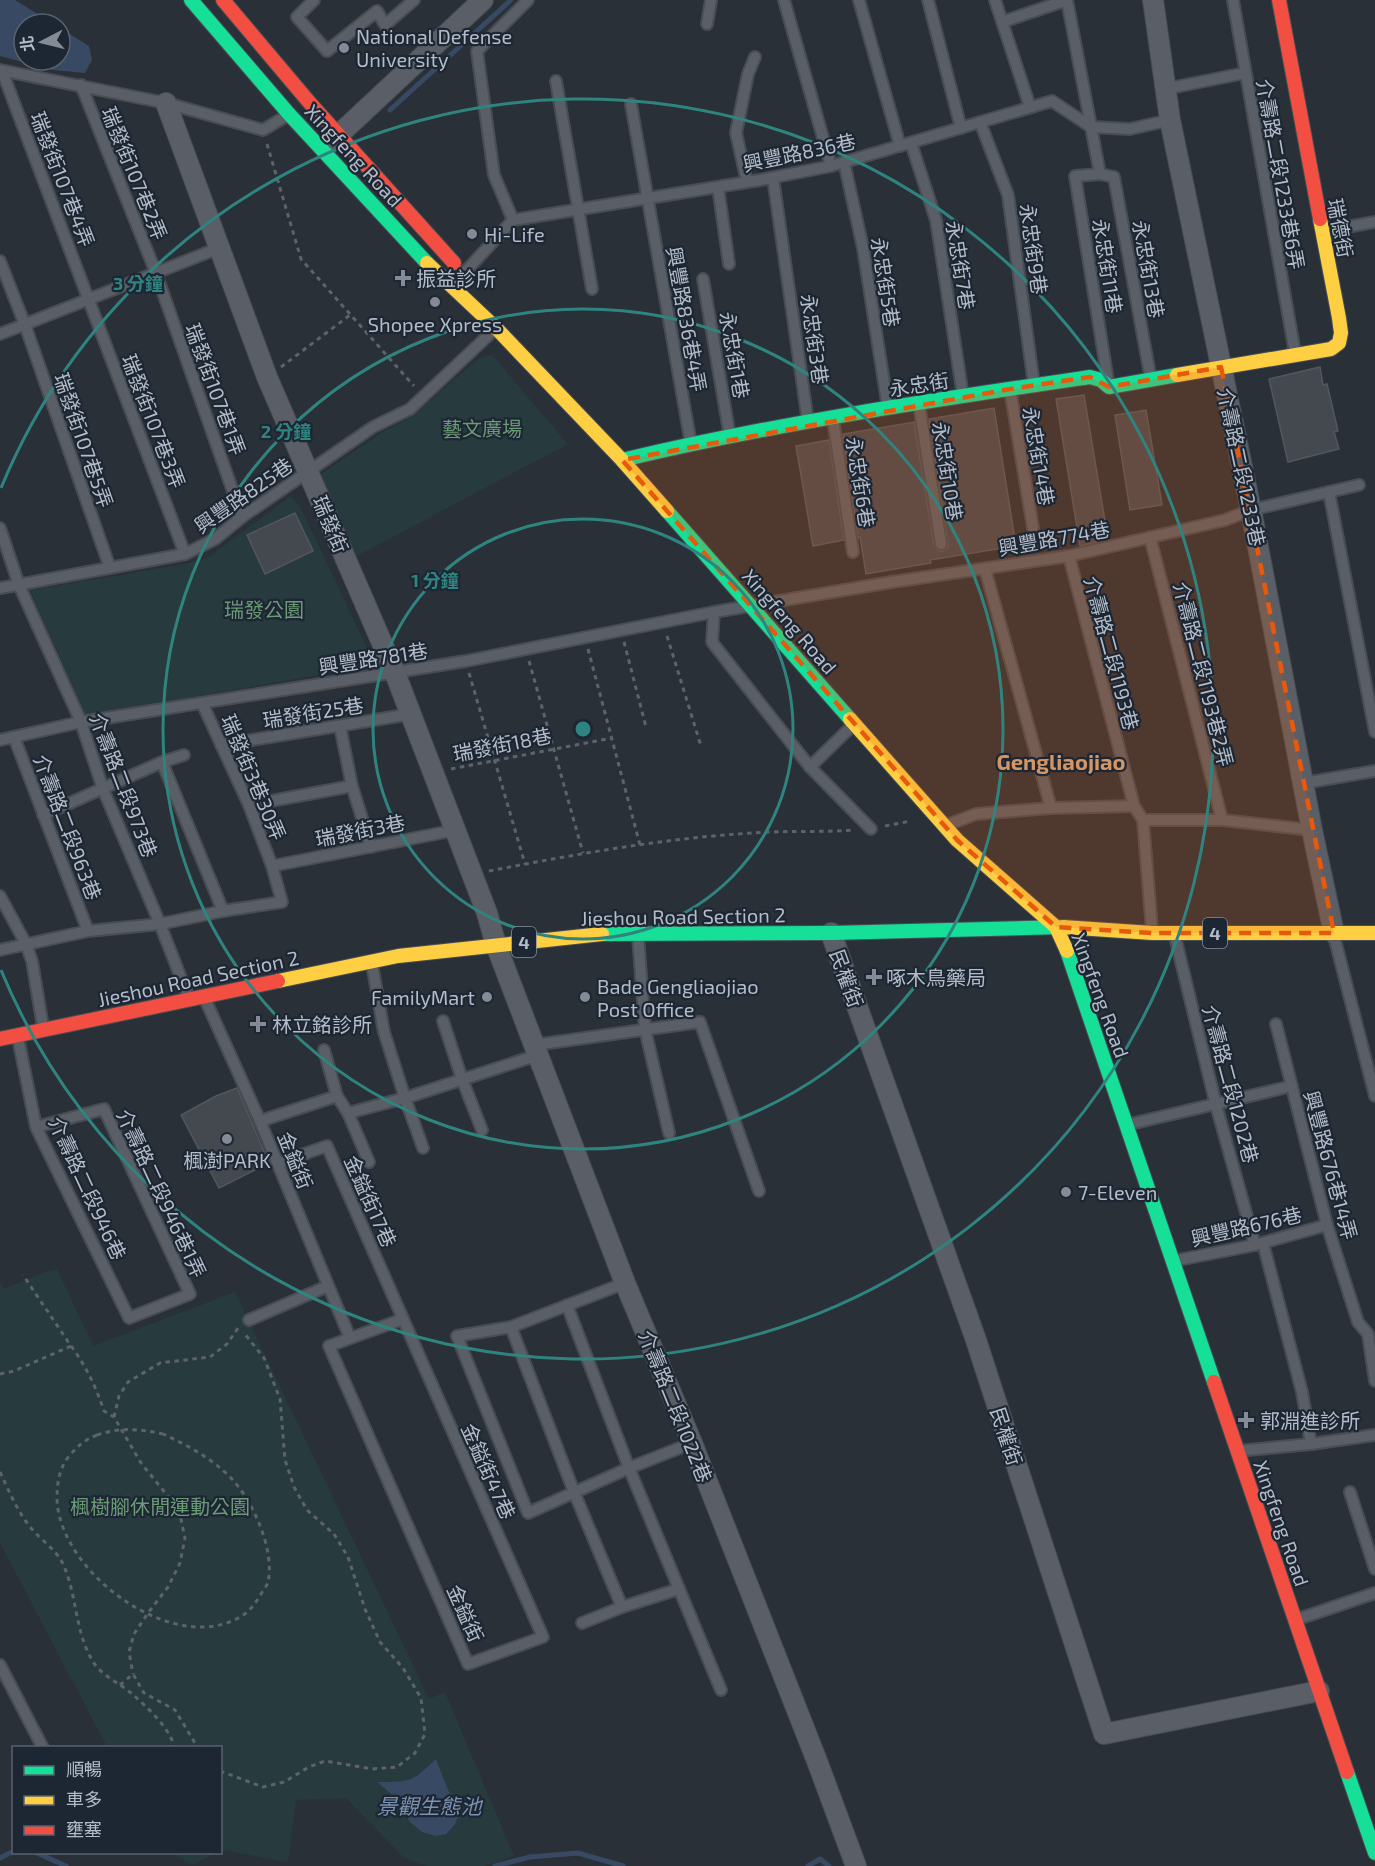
<svg xmlns="http://www.w3.org/2000/svg" width="1375" height="1866" font-family="'Exo 2','Noto Sans TC',sans-serif">
<rect width="100%" height="100%" fill="#2a3038"/>
<!-- green -->
<g fill="#273a3e">
<polygon points="492,355 568,444 353,558 315,478 381,433 406,420 480,358"/>
<polygon points="291,496 300,506 375,665 86,716 30,590 185,564 209,557"/>
<polygon points="57,1269 93,1346 235,1292 429,1699 445,1692 514,1856 485,1866 426,1866 404,1858 346,1798 296,1800 288,1862 221,1850 220,1748 107,1747 0,1543 0,1282 4,1289 47,1271"/>
<polygon points="171,1853 215,1853 193,1865"/>
</g>
<!-- water -->
<g fill="#384963">
<polygon points="0,0 15,0 54,24 24,24 24,60 60,60 60,28 89,46 92,60 85,73 53,70 0,56"/>
<path d="M 436,1759 L 448,1790 L 461,1810 L 455,1824 L 446,1834 L 436,1836 L 422,1832 L 409,1821 L 402,1803 L 377,1782 C 411,1782 412,1782 436,1759 Z"/>
</g>
<g fill="none" stroke-linecap="round" stroke-linejoin="round">
<!-- stream -->
<g stroke="#384963" stroke-width="5">
<polyline points="390,110 511,0"/>
<polyline points="35,1852 66,1866"/>
<polyline points="0,1858 14,1851"/>
<polyline points="495,1866 530,1857 578,1853 623,1866"/>
<polyline points="808,1866 820,1859 829,1866"/>
</g>
</g>
<!-- building -->
<g fill="#444950" stroke="#52575f" stroke-width="1.5">
<polygon points="1320,367 1323,385 1327,384 1338,431 1334,432 1339,449 1288,462 1269,379"/>
<polygon points="1084,395 1108,539 1080,546 1056,399"/>
<polygon points="994,408 1016,546 930,560 931,563 866,574 860,537 858,538 843,434 914,422 934,545 938,551 943,551 948,547 948,543 929,419"/>
<polygon points="1146,410 1162,505 1130,510 1115,415"/>
<polygon points="829,440 844,540 813,546 796,446"/>
<polygon points="295,513 313,551 265,574 247,535"/>
<polygon points="237,1088 269,1163 219,1188 181,1115 216,1096"/>
</g>
<g fill="none" stroke-linecap="round" stroke-linejoin="round">
<defs>
<g id="lane">
<polyline points="314,0 297,17 327,51 377,11 385,25 414,0"/>
<polyline points="784,0 831,166"/>
<polyline points="859,0 900,146"/>
<polyline points="928,0 961,128"/>
<polyline points="995,0 1030,107"/>
<polyline points="1067,0 1100,174"/>
<polyline points="1233,0 1295,353"/>
<polyline points="1002,22 1067,0"/>
<polyline points="707,24 711,0"/>
<polyline points="0,70 166,103 263,130 288,115"/>
<polyline points="2,71 185,554"/>
<polyline points="556,81 592,289"/>
<polyline points="81,85 156,273 242,517"/>
<polyline points="1165,89 1245,73"/>
<polyline points="631,104 691,444"/>
<polyline points="980,122 1008,195 1034,385"/>
<polyline points="911,143 936,220 963,396"/>
<polyline points="844,162 863,248 888,408"/>
<polyline points="773,178 808,422"/>
<polyline points="747,182 736,133 748,74 755,57"/>
<polyline points="718,187 729,264"/>
<polyline points="513,220 494,175 477,51 528,0"/>
<polyline points="1325,231 1375,222"/>
<polyline points="0,261 25,325 110,568"/>
<polyline points="703,279 730,437"/>
<polyline points="453,285 513,220 760,180 831,166 1052,101 1091,127 1130,129 1170,120"/>
<polyline points="0,334 219,248"/>
<polyline points="1108,381 1075,176 1100,174 1114,177 1151,380"/>
<polyline points="1010,389 1033,528"/>
<polyline points="919,404 941,544"/>
<polyline points="833,419 853,552"/>
<polyline points="1329,492 1375,732"/>
<polyline points="0,528 19,585 81,722 103,789 160,924 188,996"/>
<polyline points="1150,537 1222,820"/>
<polyline points="1069,556 1134,806 1143,820 1152,930"/>
<polyline points="985,569 1051,808"/>
<polyline points="0,588 185,554 215,539 242,517 373,427 410,409 494,330"/>
<polyline points="714,612 712,642 810,767 871,829"/>
<polyline points="340,726 352,786 371,847"/>
<polyline points="14,737 88,931"/>
<polyline points="0,740 81,722 466,661 714,612 892,582 1069,556 1225,520 1251,510 1359,485"/>
<polyline points="221,745 411,714"/>
<polyline points="162,762 223,911"/>
<polyline points="810,767 854,724"/>
<polyline points="1304,783 1375,771"/>
<polyline points="249,805 352,786"/>
<polyline points="43,815 162,762 184,755"/>
<polyline points="1143,820 1222,820 1312,830"/>
<polyline points="947,825 976,814 1051,808 1134,806"/>
<polyline points="272,866 456,830"/>
<polyline points="0,896 26,944 32,961 43,1027"/>
<polyline points="638,936 645,1029 669,1133"/>
<polyline points="1334,936 1375,1096"/>
<polyline points="1175,937 1216,1105 1255,1245"/>
<polyline points="0,950 88,931 160,924 223,911 282,902 272,866 249,805 202,703"/>
<polyline points="372,964 384,1032 405,1098 423,1148"/>
<polyline points="205,999 260,1121 350,1338"/>
<polyline points="443,1021 462,1079 482,1130"/>
<polyline points="1276,1024 1327,1225 1358,1322 1368,1334 1375,1381"/>
<polyline points="18,1038 36,1127 129,1318 190,1294 104,1109 36,1127"/>
<polyline points="534,1045 700,1022 759,1191"/>
<polyline points="324,1050 337,1096 348,1113 369,1162"/>
<polyline points="348,1113 405,1098 538,1055"/>
<polyline points="260,1121 337,1096"/>
<polyline points="1126,1125 1292,1086"/>
<polyline points="278,1163 327,1146 543,1637 468,1664 329,1346 403,1319"/>
<polyline points="1263,1243 1302,1392 1311,1444"/>
<polyline points="1173,1261 1255,1245 1327,1225"/>
<polyline points="625,1283 511,1327 457,1336 528,1513 629,1468 692,1443"/>
<polyline points="567,1305 629,1468 721,1690"/>
<polyline points="249,1320 328,1286"/>
<polyline points="511,1327 574,1492 622,1607"/>
<polyline points="1237,1451 1311,1444 1375,1435"/>
<polyline points="1350,1492 1375,1569"/>
<polyline points="1295,1620 1375,1593"/>
<polyline points="582,1623 622,1607 679,1589"/>
<polyline points="0,1665 43,1748"/>
</g>
<g id="street">
<polyline points="1153,0 1170,120 1251,510 1312,830 1334,933"/>
<polyline points="166,103 267,377 395,673 487,913 496,945 625,1283 692,1443 817,1761 856,1866"/>
<polyline points="331,142 483,0"/>
<polyline points="831,933 976,1340 1104,1734 1319,1691"/>
</g>
<g id="fast">
<polyline points="191,0 289,114 427,263"/>
<path d="M 622,460 C 776,423 934,400 1090,377 L 1101,380 L 1109,387 L 1177,375"/>
<polyline points="667,511 850,719"/>
<polyline points="602,934 831,933 1063,927"/>
<polyline points="1067,951 1214,1382"/>
<polyline points="1347,1772 1375,1853"/>
</g>
<g id="slow">
<polyline points="427,263 496,328 622,460 667,511"/>
<polyline points="1177,375 1331,349 1339,343 1341,333 1339,318 1320,219"/>
<polyline points="850,719 957,840 1056,927 1067,951"/>
<polyline points="1063,927 1152,933 1375,933"/>
<polyline points="278,981 398,956 602,934"/>
</g>
<g id="jam">
<polyline points="223,0 309,102 454,263"/>
<polyline points="1279,0 1320,219"/>
<polyline points="0,1039 278,981"/>
<polyline points="1214,1382 1347,1772"/>
</g>
</defs>
<!-- lane casing -->
<use href="#lane" stroke="#484c53" stroke-width="14"/>
<!-- street casing -->
<use href="#street" stroke="#484c53" stroke-width="22"/>
<!-- fast casing -->
<use href="#fast" stroke="#484c53" stroke-width="16"/>
<!-- slow casing -->
<use href="#slow" stroke="#484c53" stroke-width="16"/>
<!-- jam casing -->
<use href="#jam" stroke="#484c53" stroke-width="16"/>
<!-- path -->
<g stroke="#5d636a" stroke-width="3" stroke-dasharray="4.5 4.5" stroke-linecap="butt">
<polyline points="267,144 301,259 414,386"/>
<polyline points="281,367 350,315"/>
<polyline points="667,636 701,746"/>
<polyline points="624,642 646,727"/>
<polyline points="588,649 640,845"/>
<polyline points="529,661 583,853"/>
<polyline points="469,673 525,864"/>
<polyline points="451,769 612,738"/>
<polyline points="885,826 911,821"/>
<path d="M 489,871 C 582,853 676,836 772,832 C 799,831 827,832 854,830"/>
<path d="M 71,1346 C 86,1366 96,1387 104,1411 L 114,1417 L 141,1463 L 179,1510 L 185,1538 L 180,1563 L 168,1587 L 148,1613 L 134,1634 L 129,1652 L 133,1674"/>
<polyline points="0,1374 14,1371 71,1346 23,1275"/>
<polyline points="114,1417 119,1396 128,1382 160,1363 210,1357 227,1344 238,1328"/>
<path d="M 97,1435 C 84,1440 78,1446 69,1456 C 59,1469 57,1483 57,1499 C 59,1569 164,1650 232,1621 C 247,1615 253,1607 261,1594 C 263,1590 267,1586 268,1582 C 275,1550 253,1501 231,1478 C 211,1458 189,1446 163,1434"/>
<path d="M 0,1472 C 9,1491 17,1511 31,1528 C 40,1539 55,1549 62,1562 C 78,1594 74,1636 96,1666 C 106,1678 121,1684 132,1694 C 145,1705 173,1731 174,1748"/>
<polyline points="120,1685 133,1674 144,1693 175,1710 198,1748"/>
<polyline points="220,1771 263,1787 284,1782 309,1767 325,1761 372,1769 397,1767 415,1753 425,1734 421,1698 403,1668 380,1642 365,1609 348,1557 334,1534 307,1510 294,1487 285,1460 280,1399 264,1358 244,1333"/>
</g>
<!-- lane -->
<use href="#lane" stroke="#5a5e66" stroke-width="10"/>
<!-- street -->
<use href="#street" stroke="#5a5e66" stroke-width="20"/>
<!-- fast -->
<use href="#fast" stroke="#16e098" stroke-width="14"/>
<!-- slow -->
<use href="#slow" stroke="#ffcf43" stroke-width="14"/>
<!-- jam -->
<use href="#jam" stroke="#f24e42" stroke-width="14"/>
<!-- path-bridge -->
<path stroke="#5d636a" stroke-width="3" stroke-dasharray="4.5 4.5" stroke-linecap="butt" d="M 97,1435 C 120,1427 140,1429 163,1434"/>
</g>
<!-- marked area -->
<path fill="#e8590c" fill-opacity="0.2" stroke="#e8590c" stroke-width="4.5" stroke-dasharray="12 8" stroke-linejoin="round" d="M 1221,367 L 1334,933 L 1152,933 L 1056,927 L 957,840 L 622,460 L 1010,389 L 1090,377 L 1109,387 Z"/>
<!-- distance rings -->
<g fill="none" stroke="#308480" stroke-width="3">
<circle cx="583" cy="729" r="210"/>
<circle cx="583" cy="729" r="420"/>
<path d="M1 488A630 630 0 1 1 1 970"/>
</g>
<!-- markers -->
<g fill="#848b96" stroke="#1d2633" stroke-width="2">
<circle cx="344" cy="48" r="6"/>
<circle cx="472" cy="234" r="6"/>
<path d="M400 269h6v6h6v6h-6v6h-6v-6h-6v-6h6z"/>
<circle cx="435" cy="302" r="6"/>
<path d="M871 968h6v6h6v6h-6v6h-6v-6h-6v-6h6z"/>
<circle cx="487" cy="997" r="6"/>
<circle cx="585" cy="997" r="6"/>
<path d="M255 1015h6v6h6v6h-6v6h-6v-6h-6v-6h6z"/>
<circle cx="227" cy="1139" r="6"/>
<circle cx="1066" cy="1192" r="6"/>
<path d="M1243 1411h6v6h6v6h-6v6h-6v-6h-6v-6h6z"/>
</g>
<g text-anchor="middle" dominant-baseline="central" stroke-width="4.5" stroke-linejoin="round" paint-order="stroke">
<!-- shield labels -->
<g fill="#1d2633" stroke="#878f9c" stroke-width="1.5">
<rect x="1203" y="918" width="24" height="30" rx="4.5"/>
<rect x="512" y="927" width="24" height="30" rx="4.5"/>
</g>
<g font-size="18" font-weight="bold" fill="#b4bcc9">
<text x="1215" y="933">4</text>
<text x="524" y="942">4</text>
</g>
<!-- poi labels -->
<g font-size="20" fill="#b4bcc9" stroke="#1d2633" text-anchor="start">
<text x="356" y="36">National Defense<tspan x="356" dy="23">University</tspan></text>
<text x="484" y="234">Hi-Life</text>
<text x="416" y="278">振益診所</text>
<text x="435" y="324" text-anchor="middle">Shopee Xpress</text>
<text x="886" y="977">啄木鳥藥局</text>
<text x="597" y="986">Bade Gengliaojiao<tspan x="597" dy="23">Post Office</tspan></text>
<text x="475" y="997" text-anchor="end">FamilyMart</text>
<text x="272" y="1024">林立銘診所</text>
<text x="227" y="1160" text-anchor="middle">楓澍PARK</text>
<text x="1078" y="1192">7-Eleven</text>
<text x="1260" y="1420">郭淵進診所</text>
</g>
<!-- street labels -->
<g font-size="20" fill="#b4bcc9" stroke="#1d2633">
<text transform="translate(799 152) rotate(-12)">興豐路836巷</text>
<text transform="translate(354 155) rotate(47)">Xingfeng Road</text>
<text transform="translate(135 173) rotate(68)">瑞發街107巷2弄</text>
<text transform="translate(1281 174) rotate(80)">介壽路二段1233巷6弄</text>
<text transform="translate(63 179) rotate(69)">瑞發街107巷4弄</text>
<text transform="translate(1341 228) rotate(79)">瑞德街</text>
<text transform="translate(1034 249) rotate(82)">永忠街9巷</text>
<text transform="translate(961 265) rotate(81)">永忠街7巷</text>
<text transform="translate(1108 266) rotate(81)">永忠街11巷</text>
<text transform="translate(1149 269) rotate(80)">永忠街13巷</text>
<text transform="translate(886 282) rotate(81)">永忠街5巷</text>
<text transform="translate(687 319) rotate(80)">興豐路836巷4弄</text>
<text transform="translate(815 339) rotate(82)">永忠街3巷</text>
<text transform="translate(735 355) rotate(80)">永忠街1巷</text>
<text transform="translate(919 384) rotate(-9)">永忠街</text>
<text transform="translate(216 389) rotate(70)">瑞發街107巷1弄</text>
<text transform="translate(154 421) rotate(69)">瑞發街107巷3弄</text>
<text transform="translate(84 440) rotate(71)">瑞發街107巷5弄</text>
<text transform="translate(1039 456) rotate(80)">永忠街14巷</text>
<text transform="translate(1242 467) rotate(78)">介壽路二段1233巷</text>
<text transform="translate(948 471) rotate(81)">永忠街10巷</text>
<text transform="translate(861 482) rotate(81)">永忠街6巷</text>
<text transform="translate(243 495) rotate(-35)">興豐路825巷</text>
<text transform="translate(331 524) rotate(67)">瑞發街</text>
<text transform="translate(1054 538) rotate(-10)">興豐路774巷</text>
<text transform="translate(790 621) rotate(49)">Xingfeng Road</text>
<text transform="translate(1112 653) rotate(75)">介壽路二段1193巷</text>
<text transform="translate(373 658) rotate(-9)">興豐路781巷</text>
<text transform="translate(1204 674) rotate(76)">介壽路二段1193巷2弄</text>
<text transform="translate(313 712) rotate(-9)">瑞發街25巷</text>
<text transform="translate(502 744) rotate(-11)">瑞發街18巷</text>
<text transform="translate(254 777) rotate(67)">瑞發街3巷30弄</text>
<text transform="translate(124 785) rotate(69)">介壽路二段973巷</text>
<text transform="translate(68 827) rotate(69)">介壽路二段963巷</text>
<text transform="translate(360 830) rotate(-11)">瑞發街3巷</text>
<text transform="translate(683 916) rotate(-1)">Jieshou Road Section 2</text>
<text transform="translate(198 978) rotate(-12)">Jieshou Road Section 2</text>
<text transform="translate(847 978) rotate(70)">民權街</text>
<text transform="translate(1101 995) rotate(70)">Xingfeng Road</text>
<text transform="translate(1231 1084) rotate(75)">介壽路二段1202巷</text>
<text transform="translate(296 1160) rotate(68)">金鎰街</text>
<text transform="translate(1331 1165) rotate(75)">興豐路676巷14弄</text>
<text transform="translate(88 1188) rotate(65)">介壽路二段946巷</text>
<text transform="translate(162 1193) rotate(65)">介壽路二段946巷1弄</text>
<text transform="translate(371 1201) rotate(66)">金鎰街17巷</text>
<text transform="translate(1246 1226) rotate(-13)">興豐路676巷</text>
<text transform="translate(676 1406) rotate(68)">介壽路二段1022巷</text>
<text transform="translate(1007 1436) rotate(72)">民權街</text>
<text transform="translate(489 1471) rotate(66)">金鎰街47巷</text>
<text transform="translate(1282 1523) rotate(71)">Xingfeng Road</text>
<text transform="translate(466 1613) rotate(66)">金鎰街</text>
</g>
<!-- park labels -->
<g font-size="20" fill="#6b9a76" stroke="#1d2633">
<text x="482" y="428">藝文廣場</text>
<text x="264" y="609">瑞發公園</text>
<text x="160" y="1506">楓樹腳休閒運動公園</text>
</g>
<!-- water labels -->
<g font-size="21" font-style="italic" fill="#7c92b1" stroke="#1d2633">
<text x="429" y="1805">景觀生態池</text>
</g>
<!-- quarter labels -->
<g font-size="22" font-weight="bold" fill="#d59563" stroke="#1d2633">
<text x="1061" y="761">Gengliaojiao</text>
</g>
</g>
<circle cx="583" cy="729" r="9" fill="#308480" stroke="#1d2633" stroke-width="3"/>
<g font-size="18" text-anchor="middle" font-weight="bold" fill="#308480" stroke="#1d2633" stroke-width="4.5" stroke-linejoin="round" paint-order="stroke">
<text x="138" y="290">3 分鐘</text>
<text x="286" y="438">2 分鐘</text>
<text x="435" y="587">1 分鐘</text>
</g>
<!-- legend -->
<rect x="12" y="1746" width="210" height="108" fill="#1d2633" stroke="#59626f" stroke-width="1.5"/>
<rect x="24" y="1766" width="30" height="9" fill="#16e098" stroke="#59626f" stroke-width="1.5"/>
<text x="66" y="1776" font-size="18" fill="#b4bcc9">順暢</text>
<rect x="24" y="1796" width="30" height="9" fill="#ffcf43" stroke="#59626f" stroke-width="1.5"/>
<text x="66" y="1806" font-size="18" fill="#b4bcc9">車多</text>
<rect x="24" y="1826" width="30" height="9" fill="#f24e42" stroke="#59626f" stroke-width="1.5"/>
<text x="66" y="1836" font-size="18" fill="#b4bcc9">壅塞</text>
<!-- north arrow -->
<g transform="translate(42 42) rotate(263)"><circle r="28" fill="#1d2633" stroke="#59626f" stroke-width="1.5"/>
<path d="M0-4.5L10 22L0 15L-10 22Z" fill="#848b96"/>
<text y="-9" font-size="16" font-weight="bold" text-anchor="middle" fill="#b4bcc9">北</text>
</g>
</svg>
